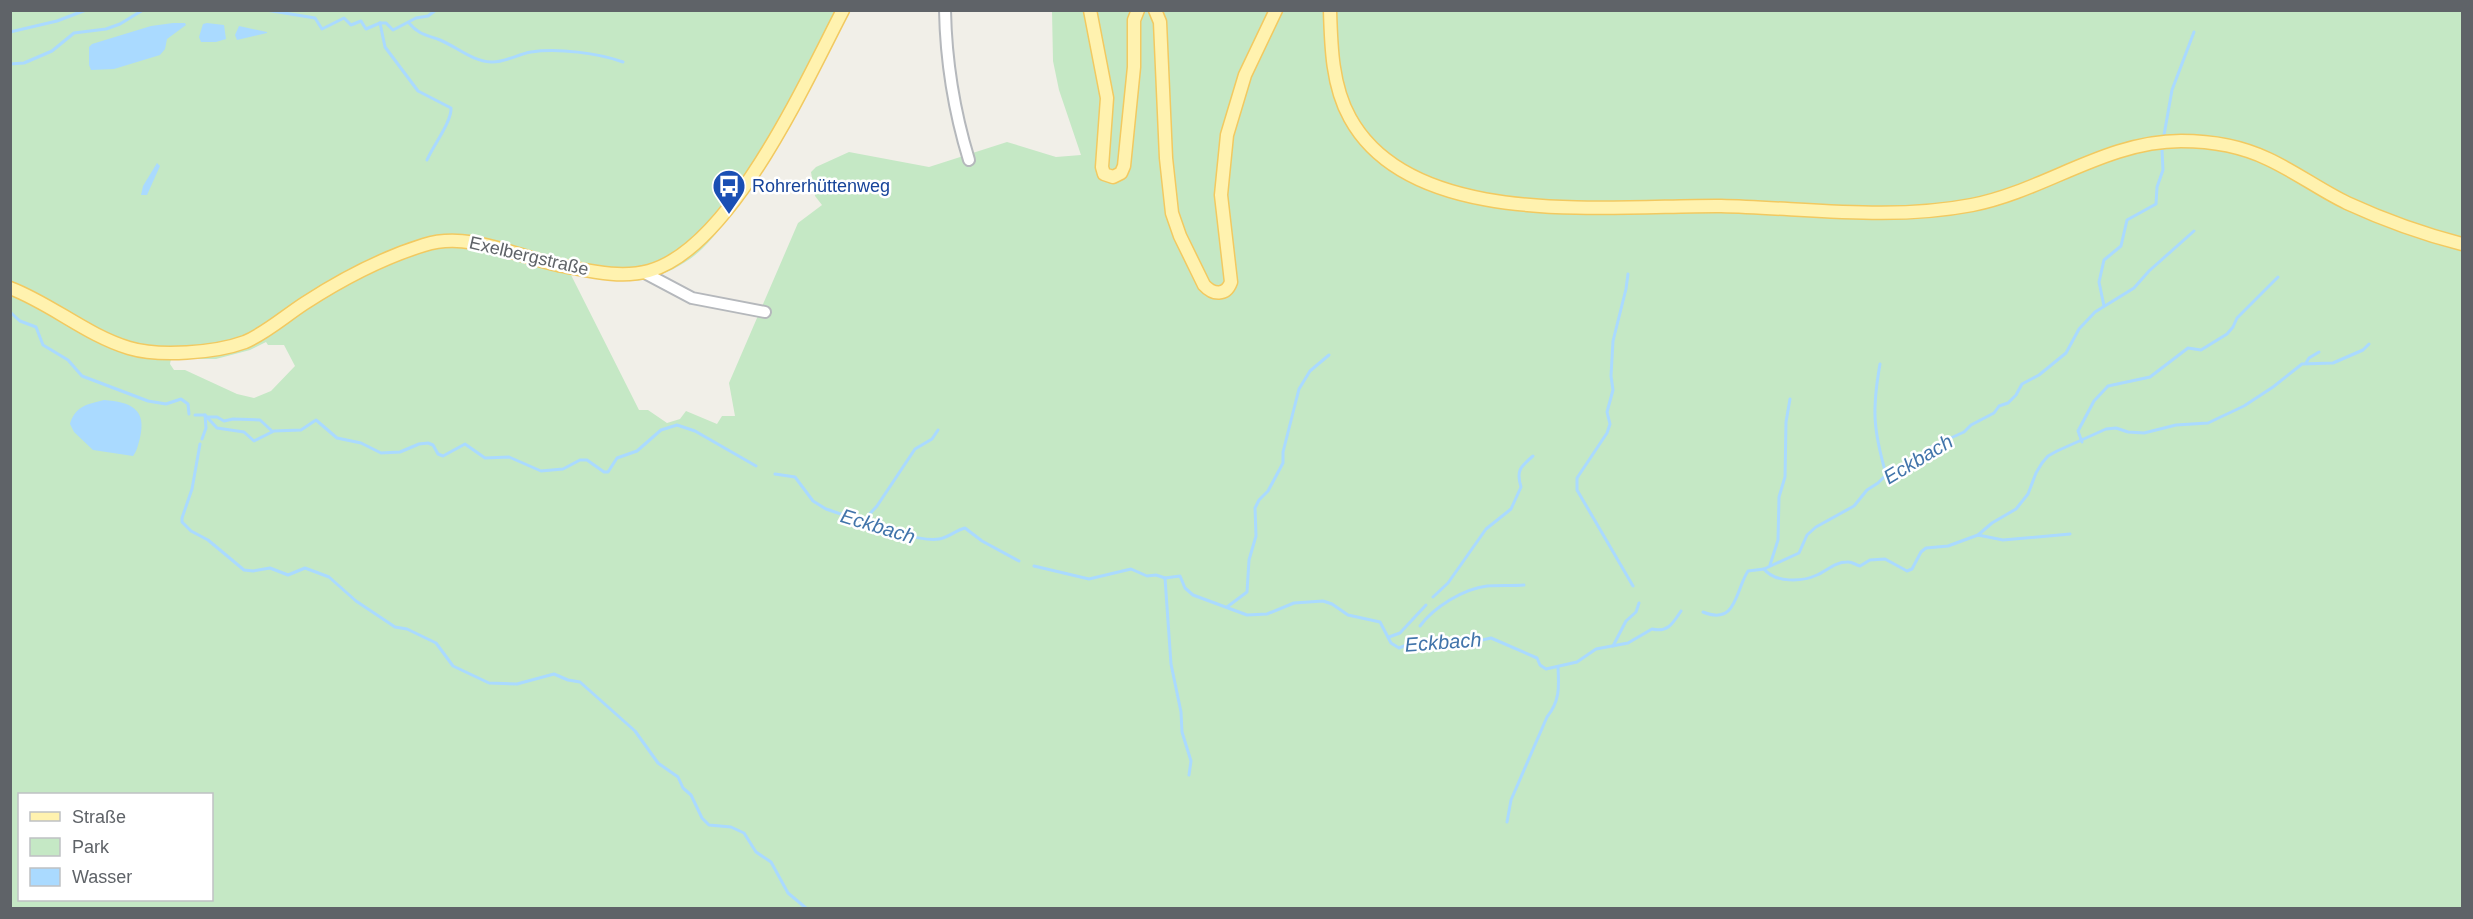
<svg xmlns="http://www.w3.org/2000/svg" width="2473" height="919" font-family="Arial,sans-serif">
<rect width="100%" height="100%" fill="#f1efe8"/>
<!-- green -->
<path fill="#c5e8c5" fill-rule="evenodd" d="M 10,11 L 849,11 C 815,74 783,138 742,197 C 730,215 718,233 703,248 C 689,262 667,274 647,279 C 620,285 593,275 567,267 L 639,410 L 648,410 L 667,423 L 680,419 L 686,411 L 717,424 L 722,416 L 735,416 L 729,383 L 798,223 L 822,205 L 815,196 L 811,172 L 816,167 L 849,152 L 929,167 L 1007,142 L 1056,157 L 1081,155 L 1059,90 L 1053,61 L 1052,11 L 2462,11 L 2462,908 L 11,908 ZM 266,342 L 268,345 L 284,345 L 295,366 L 271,391 L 254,398 L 237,394 L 185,370 L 174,370 L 170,364 L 171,359 L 216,359 L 250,350 ZM 20,794 L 212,794 L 212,900 L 20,900 Z"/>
<!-- water -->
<g fill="#aadaff">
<polygon points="173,23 185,23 186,25 167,39 165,49 160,55 114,69 91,70 89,65 89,47 92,44 151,26"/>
<polygon points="207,23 224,25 226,39 216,42 201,42 199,37 203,24"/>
<polygon points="239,26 267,32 267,33 237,40 235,35"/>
<polygon points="157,163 160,166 147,195 141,195 143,186"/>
<path d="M 104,400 C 131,402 147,409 140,438 C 138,445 137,451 133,456 L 93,450 L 74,432 L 70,424 C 75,406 88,404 104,400 Z"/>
</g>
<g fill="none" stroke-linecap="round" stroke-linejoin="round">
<!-- stream -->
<g stroke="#aadaff" stroke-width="3">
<polyline points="266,10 315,18 322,29 344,18 351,25 361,21 366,29 380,23"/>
<path d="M 380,23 L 385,47 L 418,91 L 451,108 C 452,121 433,146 427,160"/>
<polyline points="380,23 386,23 393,30 416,18 428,16 436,10"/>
<path d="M 409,23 C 419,35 427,35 440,40 C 457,47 472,61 491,62 C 504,63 518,54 531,52 C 558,48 598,53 623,62"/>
<polyline points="10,32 57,21 86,10"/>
<polyline points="10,64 24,63 52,51 74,33 106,29 120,24 143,10"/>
<polyline points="2164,135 2172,90 2194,32"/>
<polyline points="1628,274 1626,289 1613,341 1611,376 1613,390 1607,412 1610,424 1607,433 1577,478 1577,490 1633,586"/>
<polyline points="2104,306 2099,282 2104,260 2121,246 2127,220 2156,204 2157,187 2163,170 2162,150"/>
<polyline points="10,312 20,321 36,327 43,345 68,360 82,376 148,401 166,404 181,399 188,404 189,414"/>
<polyline points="2306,363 2309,358 2319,352"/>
<path d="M 1880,364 C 1872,409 1873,429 1886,474"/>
<polyline points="195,415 205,415 217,428 244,432 254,441 274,431 301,430 316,420 337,438 361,443 381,453 400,452 419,444 428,443 433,445 438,454 443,456 465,444 485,458 509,457 541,471 563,469 580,460 587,460 604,472 608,472 617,458 637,451 661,430 677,425 695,431 756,466"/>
<polyline points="208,417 217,417 224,421 233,419 260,420 272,431"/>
<polyline points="202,439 206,428 205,415"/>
<polyline points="2082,442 2078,431 2094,401 2108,386 2150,377 2188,348 2201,350 2227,334 2233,327 2237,318 2278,277"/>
<polyline points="200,444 192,489 182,518 182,522 191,531 208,540 244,570 253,571 270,568 288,575 305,568 329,577 356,601 395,627 407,629 436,643 453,666 489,683 517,684 554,674 568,680 580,682 635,731 658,763 678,777 683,788 691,795 702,818 709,825 731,827 744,833 756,852 771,862 788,893 806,908"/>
<path d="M 775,474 L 795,477 L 813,501 L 826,509 C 852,517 915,543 939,539 C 948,538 956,530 965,528 L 982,541 L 1019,561"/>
<polyline points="864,520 877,506 915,449 932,439 938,430"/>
<polyline points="1978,535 2003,540 2070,534"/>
<polyline points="1770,565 1778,540 1779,497 1785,477 1786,422 1790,399"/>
<path d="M 1034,566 L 1089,579 L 1131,569 L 1147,576 L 1156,575 L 1165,578 L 1180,576 L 1185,588 L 1193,595 L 1247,615 L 1267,614 L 1294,603 L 1323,601 L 1332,604 L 1348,615 L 1380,622 L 1391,643 L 1399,648 L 1409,644 L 1431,646 L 1464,644 L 1491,638 L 1537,658 L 1540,665 L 1546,669 L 1577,662 L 1596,649 L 1628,643 L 1652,629 C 1668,633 1673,623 1681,611"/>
<path d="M 1764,569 C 1775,583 1802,582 1817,575 C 1828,570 1835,562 1847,562 C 1852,561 1855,565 1860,566 L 1870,560 L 1885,559 L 1907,571 L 1912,569 L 1921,552 L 1926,548 L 1948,546 L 1978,535 L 1992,523 L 2016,509 L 2028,494 L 2036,473 L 2042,463 L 2048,456 L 2057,451 L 2106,429 L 2116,428 L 2128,432 L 2144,433 L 2176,425 L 2208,423 L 2244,406 L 2273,387 L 2302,364 L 2333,363 L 2363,350 L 2369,344"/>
<polyline points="1165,578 1171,664 1181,712 1182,732 1191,761 1189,775"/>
<path d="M 1433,597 L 1448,583 L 1486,529 L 1511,509 L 1521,487 C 1516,471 1520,467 1533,456"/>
<polyline points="1227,607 1247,592 1249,560 1256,536 1255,508 1259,500 1268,491 1283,463 1283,452 1299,389 1310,371 1329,355"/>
<path d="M 1703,612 C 1737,626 1735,591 1748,571 L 1764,569 L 1799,553 L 1807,535 L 1816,527 L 1854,506 L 1867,490 L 1878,483 L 1890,471 L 1916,464 L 1931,447 L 1964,432 L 1971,425 L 1994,413 L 1999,406 L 2008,403 L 2016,395 L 2022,384 L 2039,375 L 2066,353 L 2079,329 L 2095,312 L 2134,288 L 2149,271 L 2194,231"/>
<path d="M 1420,626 C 1434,607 1463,589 1487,586 C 1499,585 1512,586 1524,585"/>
<polyline points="1389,637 1400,633 1426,605"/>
<polyline points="1613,646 1626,621 1636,612 1639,603"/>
<path d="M 1507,822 L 1511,800 L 1547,717 C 1560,701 1559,687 1558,668"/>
</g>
<defs>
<g id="minor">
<path d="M 945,10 C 946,62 954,111 969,160"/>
<polyline points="643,272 692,298 765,312"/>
</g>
<g id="major">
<polyline points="1090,10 1107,98 1102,167 1104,174 1113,177 1121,173 1124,166 1134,67 1134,20 1138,10"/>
<path d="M 1155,10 L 1160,22 L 1166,158 L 1172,213 L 1180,236 L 1204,285 C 1213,295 1226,296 1231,282 L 1221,195 L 1227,135 L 1245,75 L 1276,10"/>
<path d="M 1330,10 C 1331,46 1332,86 1350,118 C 1412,231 1612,205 1721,206 C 1805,208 1889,221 1972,205 C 2044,191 2106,141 2181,141 C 2211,141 2241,146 2268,159 C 2296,172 2320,190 2347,203 C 2384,220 2423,234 2462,244"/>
<path d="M 10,288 C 52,304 86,335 129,348 C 159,357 215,353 245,342 C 266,333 285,316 305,303 C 342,279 382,258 424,245 C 468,231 515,256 558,265 C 587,270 619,279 649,271 C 731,248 805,83 843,10"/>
</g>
</defs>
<!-- minor casing -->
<use href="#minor" stroke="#b5b8bc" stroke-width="14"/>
<!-- major casing -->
<use href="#major" stroke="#f2c960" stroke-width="15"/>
<!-- minor -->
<use href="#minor" stroke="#fff" stroke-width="10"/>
<!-- major -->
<use href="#major" stroke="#fff2af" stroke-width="12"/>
</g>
<!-- icons -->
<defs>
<symbol id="bus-pin" viewBox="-11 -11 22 30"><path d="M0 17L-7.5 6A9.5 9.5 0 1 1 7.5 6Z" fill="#1a4fb4" stroke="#fff"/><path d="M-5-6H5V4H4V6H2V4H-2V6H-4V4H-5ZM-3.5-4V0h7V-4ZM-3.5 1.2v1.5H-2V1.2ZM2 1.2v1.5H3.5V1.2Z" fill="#fff"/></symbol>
</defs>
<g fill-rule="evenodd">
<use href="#bus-pin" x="710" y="167" width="38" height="52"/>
</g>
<g text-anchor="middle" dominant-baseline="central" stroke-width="5" stroke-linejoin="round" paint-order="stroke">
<!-- transit labels -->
<g font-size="18" fill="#164399" stroke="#fff" text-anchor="start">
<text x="752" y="186">Rohrerhüttenweg</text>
</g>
<!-- street labels -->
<g font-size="18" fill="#5f6368" stroke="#fff">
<text transform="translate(529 256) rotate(13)">Exelbergstraße</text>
</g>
<!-- water labels -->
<g font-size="20" font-style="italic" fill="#4174aa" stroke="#fff">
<text transform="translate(1918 459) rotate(-31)">Eckbach</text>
<text transform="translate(878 526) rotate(17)">Eckbach</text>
<text transform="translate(1443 642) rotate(-4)">Eckbach</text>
</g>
</g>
<!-- border -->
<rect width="2473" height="919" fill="none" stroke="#5f6368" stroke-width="24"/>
<!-- legend -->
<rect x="18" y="793" width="195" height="108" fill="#ffffff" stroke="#bfc1c3" stroke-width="1.5"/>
<rect x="30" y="812" width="30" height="9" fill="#fff2af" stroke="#bfc1c3" stroke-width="1.5"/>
<text x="72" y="823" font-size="18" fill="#5f6368">Straße</text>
<rect x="30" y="838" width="30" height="18" fill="#c5e8c5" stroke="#bfc1c3" stroke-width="1.5"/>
<text x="72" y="853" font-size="18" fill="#5f6368">Park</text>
<rect x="30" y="868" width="30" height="18" fill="#aadaff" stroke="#bfc1c3" stroke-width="1.5"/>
<text x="72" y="883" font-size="18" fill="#5f6368">Wasser</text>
</svg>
